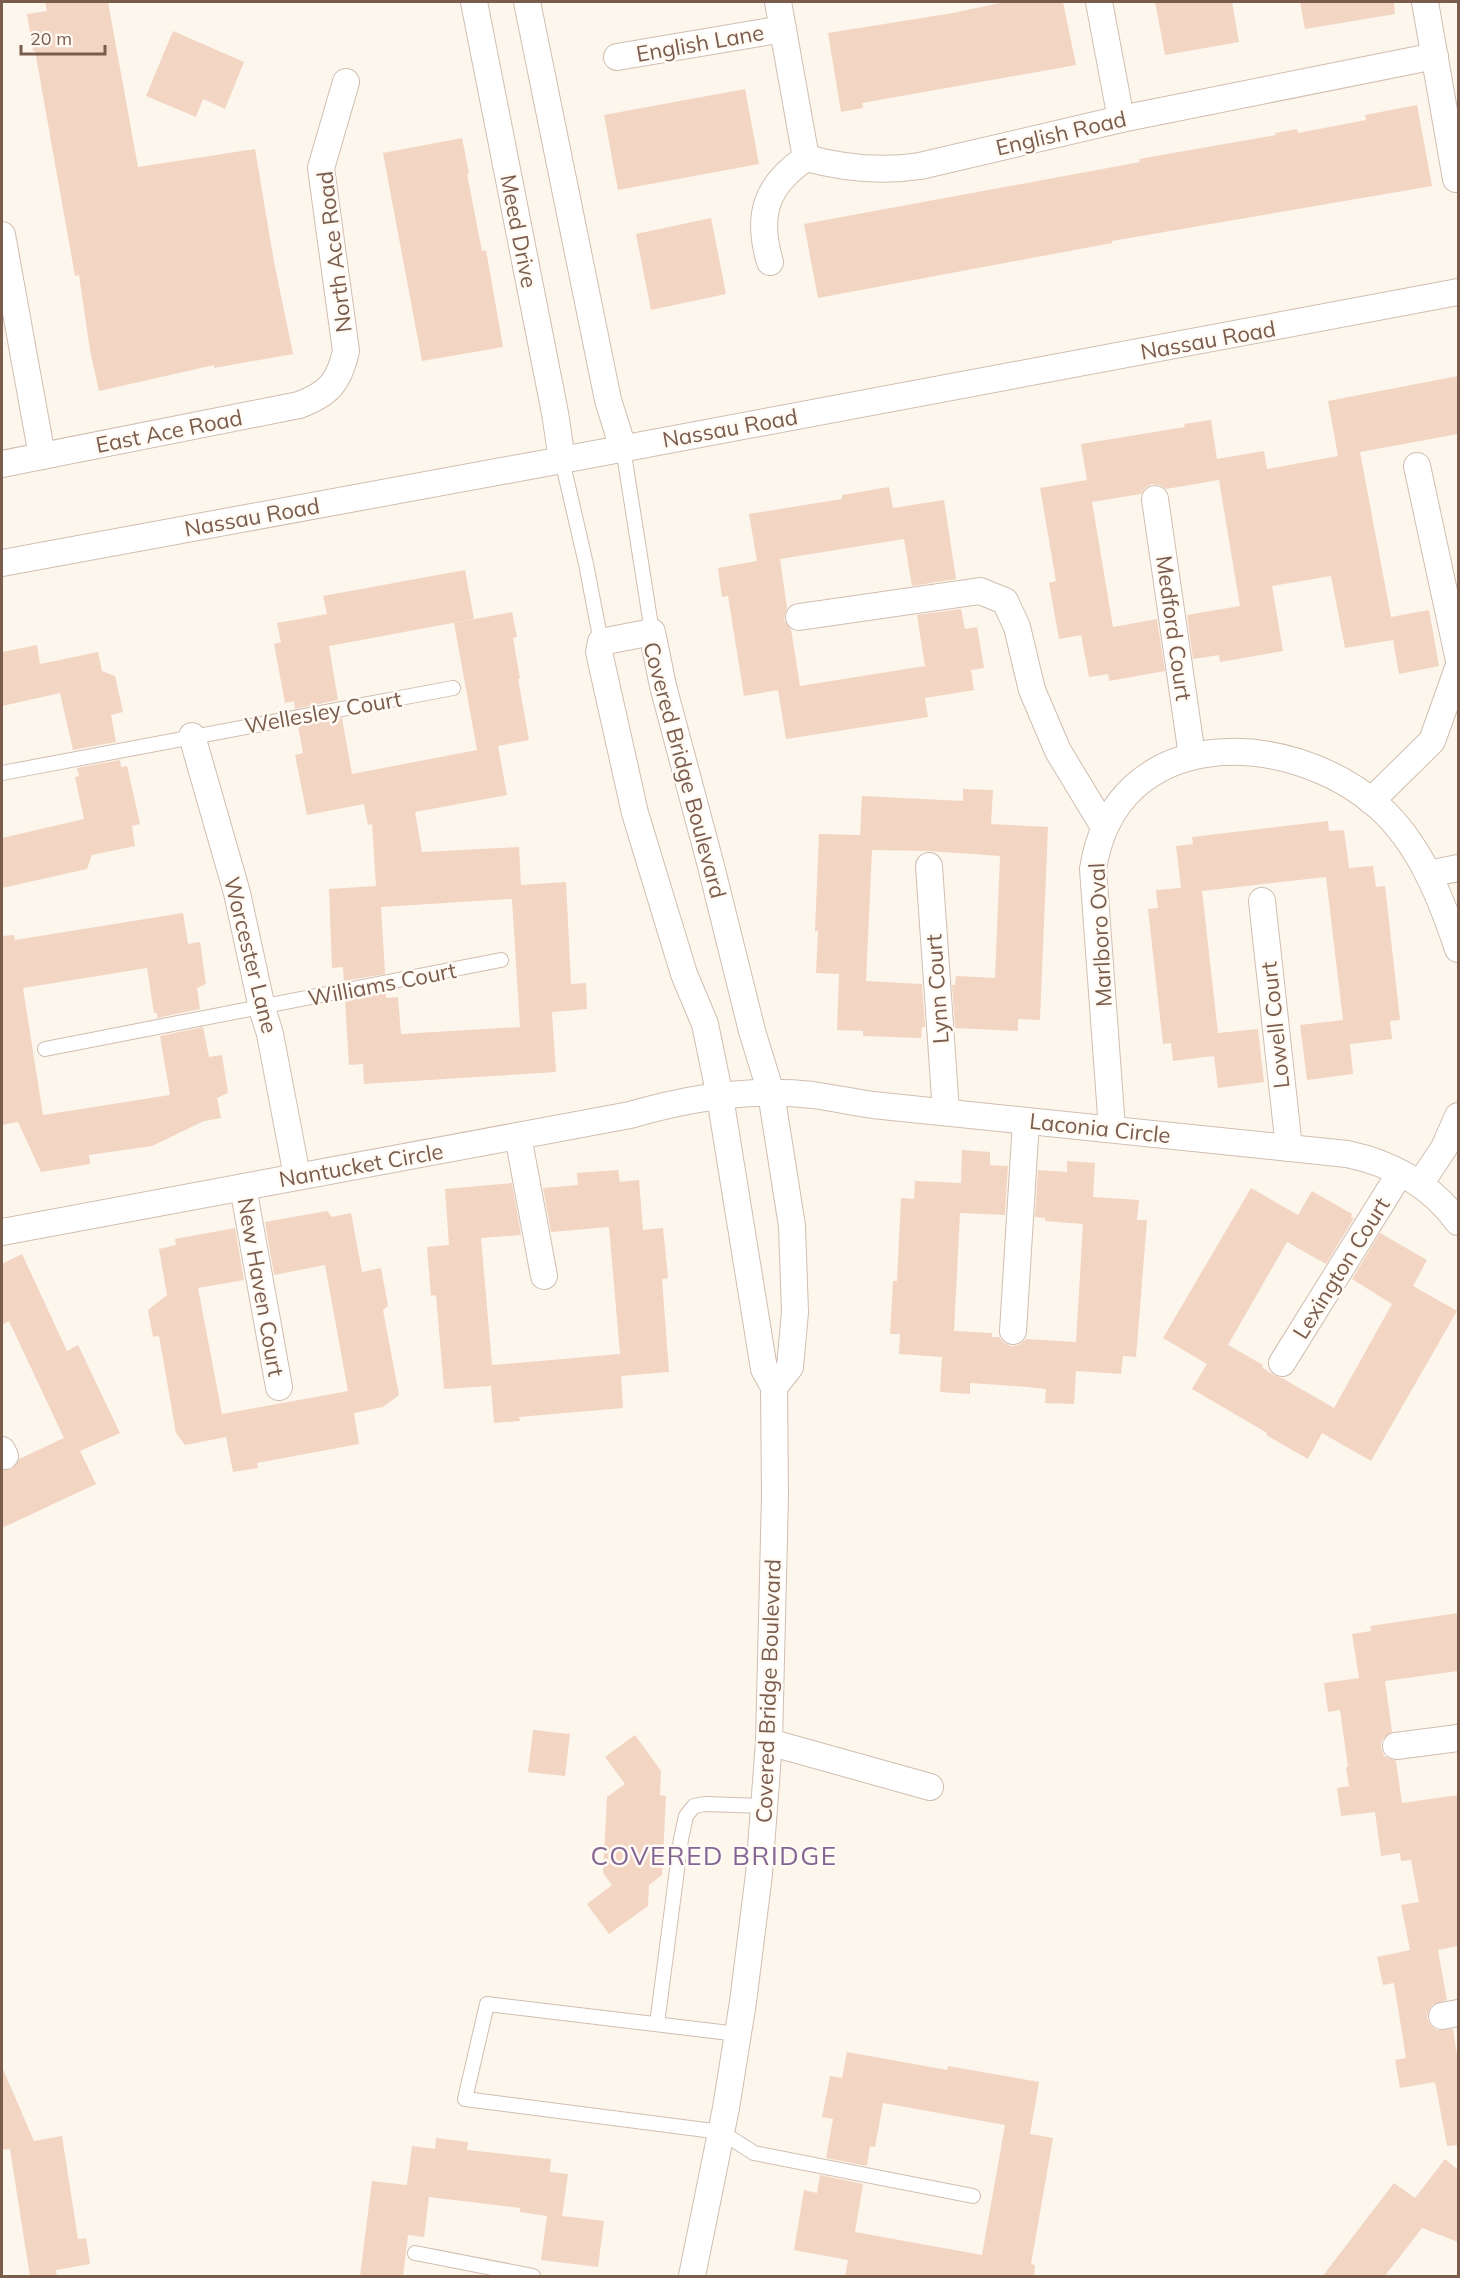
<svg xmlns="http://www.w3.org/2000/svg" width="1460" height="2278" font-family="Mulish,sans-serif">
<rect width="100%" height="100%" fill="#fdf6ec"/>
<!-- building -->
<g fill="#f3d5c3">
<polygon points="45,2 108,2 138,167 255,149 274,262 293,354 214,368 214,365 99,391 90,350 79,275 75,276 35,51 33,51 27,14 47,11"/>
<polygon points="1004,2 1063,2 1076,65 862,103 863,108 841,112 828,33 953,13"/>
<polygon points="1155,2 1232,2 1239,42 1165,55"/>
<polygon points="1300,2 1394,2 1395,14 1305,29"/>
<polygon points="173,31 244,62 225,109 203,99 196,117 146,96"/>
<polygon points="745,89 759,164 618,190 604,115"/>
<polygon points="1417,105 1432,186 1112,241 1112,243 818,298 804,224 1140,162 1139,159 1276,135 1275,133 1297,129 1298,133 1366,120 1365,115"/>
<polygon points="462,138 469,173 467,174 482,251 486,250 503,347 422,361 383,153"/>
<polygon points="711,218 726,294 651,310 636,234"/>
<polygon points="1458,376 1458,434 1360,452 1391,617 1429,610 1439,666 1399,674 1393,640 1345,648 1331,576 1272,586 1283,651 1220,662 1219,655 1193,659 1187,615 1240,606 1219,480 1166,489 1160,485 1152,484 1145,488 1141,494 1092,502 1113,627 1157,619 1165,671 1109,681 1108,674 1089,677 1081,635 1059,639 1049,583 1056,581 1040,488 1087,480 1081,444 1185,427 1184,424 1211,420 1217,459 1264,451 1267,469 1338,456 1328,401"/>
<polygon points="889,487 893,508 944,500 956,579 912,586 904,539 780,559 787,608 784,620 791,629 800,686 925,666 917,615 961,609 965,629 977,627 984,668 971,670 974,690 925,698 928,717 786,739 778,690 744,696 728,596 722,597 718,568 757,561 749,514 842,499 842,495"/>
<polygon points="465,570 474,619 329,646 338,700 295,709 294,701 285,703 274,644 281,642 277,623 327,614 323,596"/>
<polygon points="512,612 517,637 513,638 520,679 518,679 529,740 498,746 507,795 415,812 422,852 519,847 521,885 566,882 571,984 586,983 587,1009 552,1012 556,1072 364,1084 363,1064 349,1065 345,1000 386,992 386,998 398,997 401,1034 520,1027 512,899 381,907 385,974 344,981 343,967 332,968 329,889 376,886 372,824 368,825 364,804 307,815 295,755 303,753 298,726 342,718 352,774 477,750 454,623"/>
<polygon points="37,645 40,664 98,652 102,671 115,676 123,712 111,715 116,742 73,750 60,693 2,706 2,652"/>
<polygon points="120,760 121,767 127,766 140,824 132,826 135,846 92,855 87,869 2,888 2,838 84,819 75,777 79,776 77,768"/>
<polygon points="963,789 993,790 991,824 1048,827 1040,1020 1018,1019 1018,1031 955,1028 952,985 955,985 956,976 995,978 1000,856 929,851 872,850 866,981 922,984 925,1027 922,1027 921,1038 863,1036 863,1031 837,1030 839,974 816,973 818,931 815,931 819,834 860,835 862,796 963,801"/>
<polygon points="1328,821 1329,831 1344,830 1349,868 1373,866 1376,887 1385,886 1400,1020 1390,1021 1392,1039 1350,1044 1353,1074 1307,1080 1300,1025 1343,1020 1326,877 1202,891 1218,1033 1258,1029 1264,1082 1218,1088 1214,1056 1173,1061 1171,1043 1163,1044 1148,909 1158,908 1156,890 1181,888 1176,846 1193,844 1192,837"/>
<polygon points="183,913 188,944 200,942 206,984 197,988 200,1009 157,1018 157,1013 154,1013 147,968 23,988 43,1115 170,1095 160,1036 203,1027 209,1057 222,1055 228,1093 217,1098 221,1118 204,1121 152,1146 89,1155 90,1164 41,1172 18,1122 2,1125 2,936 14,935 15,940"/>
<polygon points="962,1150 990,1152 990,1165 1008,1166 1005,1215 960,1213 954,1331 992,1333 992,1337 999,1337 1004,1343 1011,1346 1019,1345 1026,1339 1076,1342 1083,1224 1045,1221 1045,1218 1035,1217 1038,1170 1067,1172 1067,1161 1095,1163 1093,1197 1139,1200 1137,1220 1147,1220 1136,1357 1123,1356 1121,1374 1076,1371 1074,1404 1045,1403 1046,1389 1028,1387 970,1383 970,1394 940,1392 942,1357 899,1354 900,1334 890,1334 893,1281 897,1281 901,1198 914,1199 915,1181 961,1183"/>
<polygon points="618,1170 620,1182 639,1180 643,1230 663,1228 668,1278 662,1279 669,1372 621,1376 623,1408 519,1417 520,1421 494,1423 491,1386 444,1389 436,1295 431,1296 427,1247 449,1245 445,1189 512,1183 521,1235 481,1238 492,1365 620,1354 609,1227 551,1232 543,1188 578,1185 577,1173"/>
<polygon points="1251,1188 1298,1215 1312,1191 1352,1214 1351,1217 1354,1218 1326,1264 1287,1242 1228,1345 1263,1365 1262,1367 1275,1376 1282,1378 1334,1408 1392,1304 1352,1279 1380,1233 1427,1260 1413,1286 1457,1311 1371,1461 1322,1433 1308,1459 1266,1435 1267,1433 1192,1389 1207,1364 1163,1338"/>
<polygon points="327,1211 332,1217 351,1213 362,1272 381,1268 388,1306 383,1310 399,1395 383,1407 354,1413 359,1444 257,1463 258,1468 233,1472 226,1437 185,1445 176,1433 159,1336 153,1337 148,1310 167,1295 159,1249 176,1245 175,1239 235,1228 244,1280 198,1288 222,1414 348,1391 325,1265 274,1275 265,1222"/>
<polygon points="22,1254 67,1351 78,1345 120,1433 80,1451 96,1484 2,1528 2,1470 12,1469 19,1459 64,1438 9,1321 2,1325 2,1264"/>
<polygon points="1458,1613 1458,1671 1385,1681 1392,1732 1382,1740 1381,1747 1384,1756 1396,1761 1402,1803 1458,1795 1458,1946 1438,1950 1447,2000 1432,2005 1428,2012 1427,2018 1430,2025 1437,2030 1453,2029 1458,2061 1458,2145 1447,2146 1435,2082 1400,2088 1395,2060 1406,2058 1394,1983 1383,1985 1377,1957 1410,1950 1401,1905 1419,1902 1411,1860 1401,1861 1400,1853 1381,1856 1375,1812 1341,1816 1337,1788 1349,1786 1346,1767 1348,1767 1340,1710 1328,1712 1324,1683 1359,1678 1352,1634 1371,1631 1370,1626"/>
<polygon points="533,1730 570,1734 565,1776 528,1772"/>
<polygon points="635,1735 661,1771 660,1795 666,1796 662,1875 649,1885 648,1906 609,1934 587,1904 612,1885 603,1873 607,1797 625,1784 605,1757"/>
<polygon points="847,2052 947,2070 948,2066 1039,2082 1030,2134 1053,2138 1031,2264 1035,2265 1034,2277 845,2277 848,2260 794,2250 804,2190 817,2193 820,2175 863,2184 855,2232 982,2255 1005,2125 883,2103 875,2147 870,2146 867,2166 826,2158 833,2119 822,2117 830,2076 842,2078"/>
<polygon points="2,2067 34,2141 62,2136 78,2239 86,2238 90,2264 56,2270 57,2277 30,2277 10,2149 2,2150"/>
<polygon points="436,2138 468,2142 467,2150 551,2159 550,2172 568,2174 562,2216 604,2221 598,2267 541,2260 547,2216 520,2212 520,2208 429,2197 424,2237 408,2235 403,2277 360,2277 372,2181 407,2185 412,2146 435,2149"/>
<polygon points="1445,2159 1458,2170 1458,2242 1422,2228 1384,2277 1322,2277 1394,2183 1415,2198"/>
</g>
<g fill="none" stroke-linecap="round" stroke-linejoin="round">
<defs>
<g id="lane">
<polyline points="623,448 652,632"/>
<polyline points="562,460 586,564 601,642"/>
<polyline points="2,773 453,688"/>
<polyline points="45,1049 501,960"/>
<polyline points="657,2024 681,1839 686,1816 694,1806 705,1804 764,1806"/>
<polyline points="738,2034 487,2004 465,2099 721,2132 754,2153 973,2196"/>
<polyline points="415,2253 533,2276"/>
</g>
<g id="street">
<polyline points="474,2 555,413 562,460"/>
<polyline points="527,2 608,400 623,448"/>
<polyline points="778,2 806,158"/>
<polyline points="1099,2 1121,119"/>
<polyline points="1425,2 1456,179"/>
<polyline points="617,57 783,29"/>
<polyline points="2,235 42,456"/>
<path d="M 770,262 C 756,215 766,185 806,158 C 843,168 881,172 920,166 L 1121,119 L 1435,56"/>
<path d="M 2,464 L 299,405 C 329,394 339,382 346,351 L 321,168 L 346,82"/>
<polyline points="1417,466 1458,656"/>
<polyline points="1155,499 1192,756"/>
<polyline points="2,563 562,460 1458,292"/>
<polyline points="799,617 980,591 1005,601 1017,627 1032,690 1058,751 1104,827"/>
<polyline points="192,736 237,893 262,1008 270,1034 297,1176"/>
<polyline points="1371,801 1432,741 1458,668"/>
<polyline points="929,866 946,1112"/>
<polyline points="1428,874 1458,868"/>
<polyline points="1262,901 1289,1148"/>
<path d="M 1112,1129 L 1093,869 C 1116,723 1288,727 1379,807 C 1420,844 1441,898 1458,949"/>
<polyline points="518,1136 544,1276"/>
<polyline points="1420,1184 1444,1148 1458,1116"/>
<polyline points="243,1187 279,1387"/>
<path d="M 2,1232 L 630,1115 C 688,1098 753,1088 813,1095 C 833,1098 853,1102 873,1105 L 1347,1154 C 1391,1163 1431,1185 1458,1222"/>
<polyline points="1013,1331 1026,1121"/>
<polyline points="1282,1363 1400,1173"/>
<polyline points="2,1450 5,1456"/>
<polyline points="769,1742 930,1787"/>
<polyline points="1396,1746 1458,1738"/>
<polyline points="1442,2016 1458,2013"/>
<polyline points="692,2276 726,2108 743,2002 759,1874 769,1742 775,1495 774,1387 764,1369 720,1097 705,1024 684,974 635,813 599,652 601,642 652,632 663,686 711,866 752,1031 771,1093 792,1226 795,1312 790,1367 774,1387"/>
</g>
</defs>
<!-- lane casing -->
<use href="#lane" stroke="#d1beb0" stroke-width="16"/>
<!-- street casing -->
<use href="#street" stroke="#d1beb0" stroke-width="28"/>
<!-- lane -->
<use href="#lane" stroke="#fff" stroke-width="14"/>
<!-- street -->
<use href="#street" stroke="#fff" stroke-width="26"/>
</g>
<g text-anchor="middle" dominant-baseline="central" stroke-width="5" stroke-linejoin="round" paint-order="stroke">
<!-- street labels -->
<g font-size="22" fill="#7a5c4d" stroke="#fffaf3">
<text transform="translate(700 43) rotate(-10)">English Lane</text>
<text transform="translate(1061 133) rotate(-13)">English Road</text>
<text transform="translate(519 231) rotate(79)">Meed Drive</text>
<text transform="translate(334 252) rotate(-97)">North Ace Road</text>
<text transform="translate(1208 340) rotate(-10)">Nassau Road</text>
<text transform="translate(730 428) rotate(-10)">Nassau Road</text>
<text transform="translate(169 431) rotate(-11)">East Ace Road</text>
<text transform="translate(252 517) rotate(-10)">Nassau Road</text>
<text transform="translate(1174 628) rotate(82)">Medford Court</text>
<text transform="translate(323 712) rotate(-10)">Wellesley Court</text>
<text transform="translate(685 770) rotate(75)">Covered Bridge Boulevard</text>
<text transform="translate(1100 935) rotate(-93)">Marlboro Oval</text>
<text transform="translate(251 955) rotate(76)">Worcester Lane</text>
<text transform="translate(382 984) rotate(-11)">Williams Court</text>
<text transform="translate(937 989) rotate(-94)">Lynn Court</text>
<text transform="translate(1275 1025) rotate(-96)">Lowell Court</text>
<text transform="translate(1100 1128) rotate(6)">Laconia Circle</text>
<text transform="translate(361 1165) rotate(-10)">Nantucket Circle</text>
<text transform="translate(1341 1268) rotate(-58)">Lexington Court</text>
<text transform="translate(261 1287) rotate(80)">New Haven Court</text>
<text transform="translate(768 1691) rotate(-88)">Covered Bridge Boulevard</text>
</g>
<!-- quarter labels -->
<g font-size="26" letter-spacing="1.5" fill="#846695" stroke="#fffaf3">
<text x="714" y="1855">COVERED BRIDGE</text>
</g>
</g>
<!-- border -->
<rect width="1460" height="2278" fill="none" stroke="#7a5c4d" stroke-width="6"/>
<!-- scale -->
<path d="M21 45v9h84v-9" fill="none" stroke="#7a5c4d" stroke-width="3"/>
<text x="30" y="45" font-size="18" fill="#7a5c4d" stroke="#fffaf3" stroke-width="4.5" paint-order="stroke">20 m</text>
</svg>
